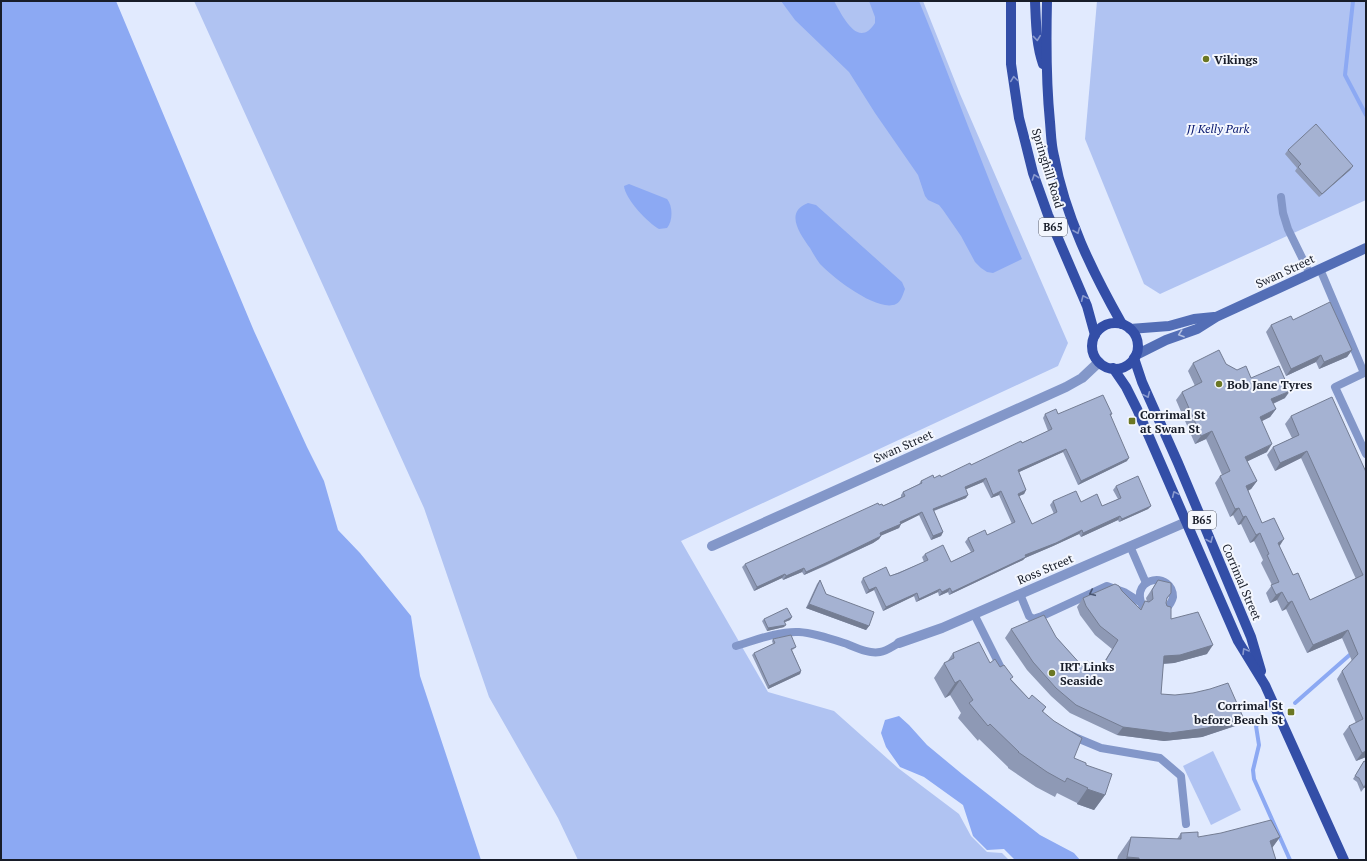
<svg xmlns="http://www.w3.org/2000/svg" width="1367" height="861" font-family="'PT Serif',serif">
<rect width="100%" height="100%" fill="#e1eafe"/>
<!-- green -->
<g fill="#b0c3f2">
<polygon points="194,1 923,1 960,94 1068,343 1058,366 681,541 768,692 834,711 898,768 959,814 971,836 987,852 1002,853 1009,860 578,860 558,818 489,697 424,508"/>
<polygon points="1097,1 1366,1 1366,200 1160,294 1144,284 1085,139"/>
<polygon points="1213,751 1241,810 1211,825 1183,766"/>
</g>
<!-- water -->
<g fill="#8ca9f3">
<polygon points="1,1 116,1 254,331 307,447 324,481 338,530 360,553 411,616 420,676 481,860 1,860"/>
<path d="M 781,1 L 834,1 C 842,15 858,50 875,23 L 875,17 L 869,1 L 919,1 C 954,87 985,174 1022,259 L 993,273 L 987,272 L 981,268 L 975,262 L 961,236 L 943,210 L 939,205 L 928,200 L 925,196 L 918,175 L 875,113 L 849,72 L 795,20 Z"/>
<path d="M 629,184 L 667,199 C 673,206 673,221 667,228 L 659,229 C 648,223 625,199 624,186 Z"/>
<path d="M 808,203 L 816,205 L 902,282 L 905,289 C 903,294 901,302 896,304 C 878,313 832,277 820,264 C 816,259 813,253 810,248 C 800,234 784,212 808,203 Z"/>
<polygon points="899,716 909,725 927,745 962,774 1040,835 1074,853 1080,860 1015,860 1004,849 987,850 973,836 963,805 924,777 900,767 886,747 881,733 885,720"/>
</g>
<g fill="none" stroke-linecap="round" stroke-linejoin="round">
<!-- stream -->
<g stroke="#8ca9f3" stroke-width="4">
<polyline points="1353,1 1345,75 1366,115"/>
<polyline points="1295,703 1353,652"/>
<polyline points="1262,720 1256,726 1259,745 1253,770 1254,779 1290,860"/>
</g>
<!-- lane -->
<g stroke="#8397c9" stroke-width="8">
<polyline points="1281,197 1283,213 1288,229 1310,274"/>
<polyline points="1320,269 1364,373"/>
<polyline points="1366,372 1335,387 1366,454"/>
<polyline points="1130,546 1146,583"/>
<polyline points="1020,594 1029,616 1033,619 1042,616 1107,586 1124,592 1140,602"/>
<path d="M 1142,605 C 1130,576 1173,571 1173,597 C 1172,602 1169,606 1165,610"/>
<polyline points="974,614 1002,670"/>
<path d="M 736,646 C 756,640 778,631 799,632 C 815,633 832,639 847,644 C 857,648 869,654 880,652 C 887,651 893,646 899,643"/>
<polyline points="1071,735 1077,738 1101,748 1160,758 1181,776 1186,824"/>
</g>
<!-- street -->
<g stroke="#8397c9" stroke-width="10">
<polyline points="712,546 1066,387 1082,378 1099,362"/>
<polyline points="899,643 942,628 1200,516"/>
</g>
<!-- secondary -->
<g stroke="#536eb6" stroke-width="10">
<polyline points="1130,329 1169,326 1194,319 1214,317"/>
<polyline points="1136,355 1166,340 1197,329 1216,317 1366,248"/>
</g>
<!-- primary -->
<g stroke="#334ea7" stroke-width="10">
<polyline points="1011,1 1011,64 1019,118 1025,141 1033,173 1048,215 1087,306 1095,335"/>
<path d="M 1035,1 C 1036,22 1036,44 1043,64"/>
<path d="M 1047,1 C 1046,42 1046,82 1050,122 C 1051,133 1051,145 1054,156 C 1065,216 1092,271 1122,324"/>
<circle cx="1115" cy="346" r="23"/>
<polyline points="1134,358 1142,382 1178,463 1251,637 1261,671"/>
<polyline points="1113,368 1126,387 1137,409 1238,641 1265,685 1344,860"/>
</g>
</g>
<!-- wall -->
<g fill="#8e99b5">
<polygon points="1288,150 1353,166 1350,170 1319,197 1295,171 1297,168 1285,154"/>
<polygon points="1293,320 1352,350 1347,357 1319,369 1316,362 1286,376 1266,332 1271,325"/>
<polygon points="1193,363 1226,364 1285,398 1273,404 1276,409 1270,417 1262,421 1267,452 1247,461 1257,481 1251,489 1248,491 1262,523 1279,546 1293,575 1310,600 1356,579 1301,458 1275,471 1267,455 1273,447 1292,438 1285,424 1291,416 1366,472 1366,757 1356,761 1343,734 1349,726 1356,723 1337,679 1342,671 1352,661 1342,638 1307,653 1286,609 1282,611 1277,600 1270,603 1266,593 1272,585 1261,563 1263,560 1254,541 1250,543 1241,524 1238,525 1233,515 1230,517 1215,483 1220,476 1222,475 1206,439 1195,444 1176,400 1182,392 1195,386 1188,371"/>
<polygon points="1045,414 1112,414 1110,416 1127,461 1078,485 1063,452 1019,472 1026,490 1024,494 1019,496 1032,524 1054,514 1050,505 1053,501 1081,502 1102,506 1118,499 1113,490 1116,486 1151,506 1148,509 1119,522 1118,520 1081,537 1079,534 1053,546 1025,558 1023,560 949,595 948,592 939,596 938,592 916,602 914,596 883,611 874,590 866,594 861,582 863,578 890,576 924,562 922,557 925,554 951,562 971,552 965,542 968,538 987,535 1012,524 999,495 991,498 983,482 966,489 966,498 934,511 943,532 941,536 931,540 919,515 901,524 899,528 881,535 879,539 873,543 825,566 804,575 802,572 783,580 782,578 754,591 742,567 745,564 879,505 883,506 901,497 901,495 903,492 919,484 921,481 941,477 971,465 1048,431 1043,418"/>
<polygon points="820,580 826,594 869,626 866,630 806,608 817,584"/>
<polygon points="1158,580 1171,593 1166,600 1166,603 1171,619 1207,654 1174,663 1163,664 1161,694 1243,717 1238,725 1202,737 1164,741 1117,735 1070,713 1051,696 1027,670 1005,638 1011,629 1056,637 1083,667 1099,670 1112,649 1095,635 1080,615 1077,607 1083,598 1122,591 1140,609 1145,601 1147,602 1146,598"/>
<polygon points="792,617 790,620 785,622 784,627 767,631 762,621 764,619"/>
<polygon points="773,639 796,647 794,649 792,650 801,671 800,674 768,689 752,655 754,653 773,644 772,641"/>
<polygon points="953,653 990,663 1000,667 1029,699 1046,707 1043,712 1074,758 1086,765 1105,795 1094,810 1077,804 1077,803 1057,793 1055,797 1036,787 1008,768 1008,767 979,739 978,741 958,718 961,713 950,695 945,698 934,678 944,663 947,662"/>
<polygon points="1364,761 1364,788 1361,792 1357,782 1353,779"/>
<polygon points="1181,833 1198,837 1280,837 1272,848 1276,860 1117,860 1118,856 1131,837 1177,839"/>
</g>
<!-- shaded-wall -->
<g fill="#747d93">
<polygon points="1353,166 1350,170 1319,197 1322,194"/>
<polygon points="1352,350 1347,357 1319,369 1324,362"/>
<polygon points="1321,355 1316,362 1286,376 1291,369"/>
<polygon points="1290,391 1285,398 1265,407 1271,399"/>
<polygon points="1276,409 1270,417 1254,425 1260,417"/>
<polygon points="1212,431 1206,439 1195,444 1201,436"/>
<polygon points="1272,444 1267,452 1240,465 1245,457"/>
<polygon points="1066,449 1063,452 1015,474 1018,470"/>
<polygon points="1307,451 1301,458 1275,471 1280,463"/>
<polygon points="1129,458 1127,461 1078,485 1081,481"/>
<polygon points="986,478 983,482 962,491 965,487"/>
<polygon points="1257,481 1251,489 1240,494 1246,486"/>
<polygon points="1026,490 1024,494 1015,498 1018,494"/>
<polygon points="1001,491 999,495 991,498 993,495"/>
<polygon points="968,495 966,498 930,512 933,509"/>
<polygon points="1151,506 1148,509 1119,522 1122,519"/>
<polygon points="1239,508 1233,515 1230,517 1235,509"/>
<polygon points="922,512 919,515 901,524 899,528 878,537 880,533 900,522"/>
<polygon points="1120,516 1118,520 1081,537 1083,533"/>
<polygon points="1246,516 1241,524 1238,525 1243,517"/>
<polygon points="1082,530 1079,534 1053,546 1025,558 1023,560 949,595 952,592 1025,555"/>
<polygon points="943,532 941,536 931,540 933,536"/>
<polygon points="1260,533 1254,541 1250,543 1256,535"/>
<polygon points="881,536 879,539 873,543 804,575 806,572"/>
<polygon points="1284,539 1279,547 1278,543"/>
<polygon points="804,568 802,572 783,580 786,576"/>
<polygon points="785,574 782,578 754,591 757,587"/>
<polygon points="876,587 874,590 866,594 869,590"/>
<polygon points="950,588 948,592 939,596 942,592"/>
<polygon points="940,589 938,592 916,602 919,599"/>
<polygon points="1282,592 1277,600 1270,603 1276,595"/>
<polygon points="917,593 914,596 883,611 886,607"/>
<polygon points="1292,601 1286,609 1282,611 1288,603"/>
<polygon points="809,604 869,626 866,630 806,608"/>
<polygon points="792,617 790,620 782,623 784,621"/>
<polygon points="786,625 784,627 767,631 768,628"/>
<polygon points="1348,630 1342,638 1307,653 1313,645"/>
<polygon points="1213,645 1207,654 1174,663 1158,664 1164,656"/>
<polygon points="801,671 800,674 768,689 769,686"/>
<polygon points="960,680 950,695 945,698 955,683"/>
<polygon points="1243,717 1238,725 1202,737 1164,741 1117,735 1123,727"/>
<polygon points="1366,751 1366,757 1356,761 1362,753"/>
<polygon points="1087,789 1105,795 1094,810 1077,804"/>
<polygon points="1280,837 1267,855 1270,841"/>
<polygon points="1127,857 1139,858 1138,860 1125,860"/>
</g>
<!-- building -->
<g fill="#a5b2d2" stroke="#747d93">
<polygon points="1316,124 1353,166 1322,194 1298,167 1301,164 1288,150"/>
<polygon points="1330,302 1352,350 1324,362 1321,355 1291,369 1271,325 1291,316 1293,320"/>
<polygon points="1219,350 1226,364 1237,370 1246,366 1251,378 1279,366 1290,391 1271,399 1276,409 1260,417 1272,444 1245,457 1257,481 1246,486 1262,523 1274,518 1284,539 1278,543 1293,575 1298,573 1310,600 1363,575 1307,451 1280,463 1273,447 1299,435 1291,416 1332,397 1366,472 1366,751 1362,753 1349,726 1363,719 1342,671 1358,654 1348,630 1313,645 1292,601 1288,603 1282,592 1276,595 1271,585 1279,582 1267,555 1269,554 1260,533 1256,535 1246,516 1243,517 1239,508 1235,509 1220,476 1230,471 1212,431 1201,436 1182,392 1202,382 1193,363"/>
<polygon points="1103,395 1112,414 1110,414 1129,458 1081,481 1066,449 1018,470 1026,490 1018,494 1032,524 1057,512 1053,501 1076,491 1081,502 1097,494 1102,506 1121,498 1116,486 1138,476 1151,506 1122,519 1120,516 1083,533 1082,530 1056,543 1025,555 1026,557 952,592 950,588 942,592 940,589 919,599 917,593 886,607 876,587 869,590 863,578 886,567 890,576 899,573 928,560 925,554 943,545 951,562 974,551 968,538 985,530 987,535 1015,522 1001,491 993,495 986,478 965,487 968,495 933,509 943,532 933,536 922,512 900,522 901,524 880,533 881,536 875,539 828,562 806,572 804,568 786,576 785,574 757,587 745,564 878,503 879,505 882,504 883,506 905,496 903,492 922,483 921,481 933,475 934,478 940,475 941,477 970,463 971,465 1021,441 1022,443 1052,429 1045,414 1056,409 1058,414"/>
<polygon points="820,580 826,594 874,612 869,626 809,604"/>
<polygon points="1158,580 1171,583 1171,593 1167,598 1166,603 1167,606 1171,607 1171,619 1198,612 1213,645 1180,655 1164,656 1161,694 1175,695 1193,693 1210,689 1228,683 1243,717 1207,728 1170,733 1123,727 1076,705 1056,688 1033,662 1011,629 1044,615 1056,637 1083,667 1087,661 1100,670 1118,640 1100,626 1086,606 1083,598 1115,584 1119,586 1122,591 1141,610 1145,601 1149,602 1153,599 1152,590"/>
<polygon points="787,608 792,617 784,621 786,625 768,628 764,619"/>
<polygon points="791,635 796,647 791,649 801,671 769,686 754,653 775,643 773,639"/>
<polygon points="979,642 990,663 995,659 1000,667 1004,665 1013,677 1010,679 1029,699 1032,695 1046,707 1042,711 1054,721 1082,738 1074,758 1086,763 1086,765 1112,774 1105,795 1087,789 1088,788 1067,778 1065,782 1047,772 1018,752 1019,752 990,724 988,726 969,703 973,700 960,680 955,683 944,663 954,658 953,653"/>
<polygon points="1364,761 1366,762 1366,783 1364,788 1359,778 1355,776"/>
<polygon points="1271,820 1280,837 1270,841 1276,860 1139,860 1139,858 1127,857 1131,837 1181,839 1181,833 1198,832 1198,837 1221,833"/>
</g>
<!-- one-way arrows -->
<defs><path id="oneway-chevron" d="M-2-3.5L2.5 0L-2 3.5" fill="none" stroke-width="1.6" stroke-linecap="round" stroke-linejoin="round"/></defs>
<g stroke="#8a9ace">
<use href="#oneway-chevron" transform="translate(1037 38) rotate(84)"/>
<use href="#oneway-chevron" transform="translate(1014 79) rotate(-98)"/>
<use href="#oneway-chevron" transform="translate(1035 177) rotate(-109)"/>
<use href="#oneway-chevron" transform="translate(1077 231) rotate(68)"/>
<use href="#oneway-chevron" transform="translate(1084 298) rotate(-114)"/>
<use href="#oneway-chevron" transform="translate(1147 395) rotate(66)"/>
<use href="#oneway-chevron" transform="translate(1175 494) rotate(-114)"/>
<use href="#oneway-chevron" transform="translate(1210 540) rotate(67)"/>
<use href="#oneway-chevron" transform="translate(1245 651) rotate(-121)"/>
</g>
<use stroke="#b4c0e1" href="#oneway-chevron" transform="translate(1181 334) rotate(161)"/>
<use stroke="#485471" href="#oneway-chevron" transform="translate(1092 593) rotate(155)"/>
<!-- markers -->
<g fill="#6b7723" stroke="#f4f7fe" stroke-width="1.5">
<circle cx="1206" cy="59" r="4"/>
<circle cx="1219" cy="384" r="4"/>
<rect x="1128" y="417" width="8" height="8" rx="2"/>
<circle cx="1052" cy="673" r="4"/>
<rect x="1287" y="708" width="8" height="8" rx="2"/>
</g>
<g text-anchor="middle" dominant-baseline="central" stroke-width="4" stroke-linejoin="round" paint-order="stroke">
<!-- shield labels -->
<g fill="#f4f7fe" stroke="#5a5e69" stroke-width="1">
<rect x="1039" y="218" width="28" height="18" rx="3"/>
<rect x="1188" y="511" width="28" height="18" rx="3"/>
</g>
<g font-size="11" font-weight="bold" fill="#181d29">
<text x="1053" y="227">B65</text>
<text x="1202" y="520">B65</text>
</g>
<!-- poi labels -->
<g font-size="12" font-weight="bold" fill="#181d29" stroke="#f4f7fe" text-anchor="start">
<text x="1214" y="59">Vikings</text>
<text x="1227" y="384">Bob Jane Tyres</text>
<text x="1140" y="414">Corrimal St<tspan x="1140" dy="14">at Swan St</tspan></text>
<text x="1060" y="666">IRT Links<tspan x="1060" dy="14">Seaside</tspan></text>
<text x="1283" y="705" text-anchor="end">Corrimal St<tspan x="1283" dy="14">before Beach St</tspan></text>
</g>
<!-- park labels -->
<g font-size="12" font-style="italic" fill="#102074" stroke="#f4f7fe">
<text x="1218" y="128">JJ Kelly Park</text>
</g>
<!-- street labels -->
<g font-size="12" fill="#181d29" stroke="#f4f7fe">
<text transform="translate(1048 168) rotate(73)">Springhill Road</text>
<text transform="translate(1285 271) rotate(-25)">Swan Street</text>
<text transform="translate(903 446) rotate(-24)">Swan Street</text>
<text transform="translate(1045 569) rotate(-23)">Ross Street</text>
<text transform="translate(1242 582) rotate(67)">Corrimal Street</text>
</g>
</g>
<!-- border -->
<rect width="1367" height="861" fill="none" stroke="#181d29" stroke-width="4"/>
</svg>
